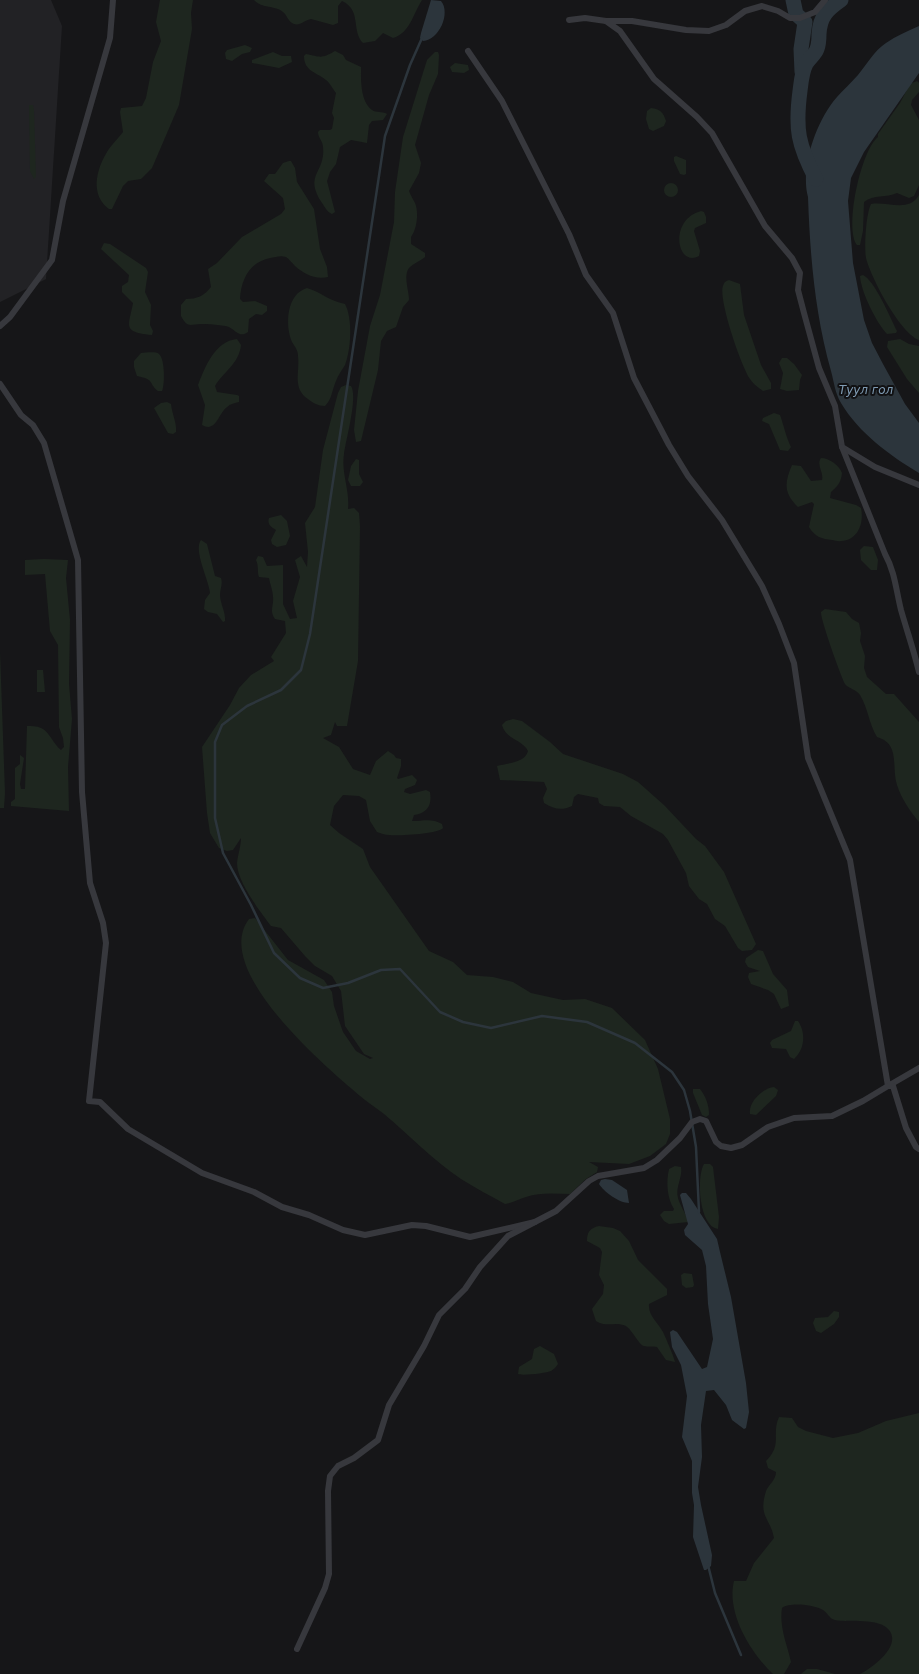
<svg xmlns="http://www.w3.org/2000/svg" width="919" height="1674" font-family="'DejaVu Sans',sans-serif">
<rect width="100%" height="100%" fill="#161618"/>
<!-- built -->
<polygon fill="#222225" points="0,0 51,0 62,26 46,279 0,302"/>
<!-- green -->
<g fill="#1e261f">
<path d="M 160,0 L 193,0 L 191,13 L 192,29 L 179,105 L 152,168 L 141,179 L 128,181 L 123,186 L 112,209 L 109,209 C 90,195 96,170 107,152 C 111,145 118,139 123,132 L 120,112 L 121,108 L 142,106 L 146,98 L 153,62 L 161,41 L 156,22 Z"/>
<path d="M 254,0 L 422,0 C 413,14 410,33 393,38 L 383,33 L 375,41 L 363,43 C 351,31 362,10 342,1 L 338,6 L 338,23 L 333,25 L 311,19 C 305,20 300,26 294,24 C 288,22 287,15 283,12 C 275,5 262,9 254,0 Z"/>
<polygon points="245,45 252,48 250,52 242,54 232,61 226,59 225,53 227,50"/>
<path d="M 335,51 L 343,55 L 346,60 L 361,67 C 361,79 360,101 372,110 C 376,113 382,111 387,114 L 383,120 L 372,121 L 369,125 L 367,143 L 351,140 L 340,147 L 336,164 L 330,172 L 327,181 L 335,212 L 332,214 C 327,212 325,207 322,203 C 303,174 326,173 323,147 C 323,141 318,138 318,132 L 320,130 L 330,130 L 332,129 L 334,118 L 332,113 L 336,93 C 333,89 330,83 326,80 C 316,72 304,71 304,56 L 306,54 C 321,57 321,59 335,51 Z"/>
<polygon points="273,52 282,56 291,56 292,62 279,68 252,63 252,60"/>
<path d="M 435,52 L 438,52 L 439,55 L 438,74 L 429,95 L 415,145 L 421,163 L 419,173 L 409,191 C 411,196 413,199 415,203 C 419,212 417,229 411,237 L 411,244 L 425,253 L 425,257 C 420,261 414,263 409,268 C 403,276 409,290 409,300 L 403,307 L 396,327 L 387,331 L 381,341 L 378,370 L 361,441 L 356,442 L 354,430 L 358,391 L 370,326 L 380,295 L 394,222 L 395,192 L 403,137 L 427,60 Z"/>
<polygon points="455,63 468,65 469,70 464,73 452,72 450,67"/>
<path d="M 917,81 L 919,83 L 919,92 L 912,100 L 911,105 L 919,120 L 919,185 L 914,196 L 909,198 L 897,193 C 886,198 874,194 864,202 L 863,231 L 860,245 L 857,245 C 844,228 861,150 878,137 L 878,134 L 900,103 L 910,84 Z"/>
<polygon points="29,105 33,105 34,110 36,177 34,179 30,171"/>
<path d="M 651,108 C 660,109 663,112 666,121 L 664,126 L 653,131 L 649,129 L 646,119 L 647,111 Z"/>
<polygon points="676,156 686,160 686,174 684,175 680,174 674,161 674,157"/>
<path d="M 289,161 L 291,161 L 295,168 L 297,182 L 314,209 L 320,249 L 327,267 L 328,277 C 315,280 304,274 295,266 C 292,263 289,259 286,257 C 281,255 275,257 270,258 C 250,262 241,279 240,299 L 243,302 L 255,301 L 267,306 L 267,311 L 262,315 L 256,314 L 249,319 L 248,332 C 240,338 236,331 229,327 C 225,325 206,324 201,324 C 190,324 188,329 181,316 L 181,305 L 186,299 C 197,299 204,296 211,287 L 208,269 L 217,263 L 242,237 L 281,214 L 285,209 L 283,198 L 264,181 L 269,174 L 275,174 L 283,163 Z"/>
<circle cx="671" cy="190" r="7"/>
<path d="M 919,195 L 919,340 C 900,333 871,278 866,258 C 864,246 866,214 871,204 C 887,201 909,213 919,195 Z"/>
<path d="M 701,211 L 704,212 L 706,217 L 706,223 L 695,228 L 694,231 L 700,251 L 699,256 C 677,268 668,220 701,211 Z"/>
<path d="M 104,243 L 110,244 L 146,268 L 148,272 L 145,292 L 151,305 L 150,325 L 153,331 L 152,335 C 121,332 129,326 133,303 L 122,292 L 122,286 L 128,282 L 129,275 L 101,249 Z"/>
<path d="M 863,275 C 875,281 890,317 897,331 L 896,333 L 887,334 C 876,322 861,292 860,276 Z"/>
<path d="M 729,280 L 740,284 L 744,315 L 761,365 L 771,383 L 771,389 L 763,391 C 759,388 753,384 750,379 C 741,366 718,299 723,286 C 724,282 726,281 729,280 Z"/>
<path d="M 307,288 C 321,292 329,301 345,304 C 353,319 351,350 345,365 C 342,370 338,375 336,381 C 332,390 332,399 325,406 C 318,406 313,403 308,399 C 292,388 300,372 298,356 C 298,350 295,347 292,342 C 285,326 286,294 307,288 Z"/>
<path d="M 237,339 L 241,345 C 239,364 224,371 215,386 L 217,392 L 237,395 L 239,396 L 239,402 C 235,403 230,404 227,407 C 218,414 216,433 202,425 L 205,405 L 198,385 C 205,367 215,341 237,339 Z"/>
<polygon points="900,339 909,344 919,346 919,393 907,379 887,347 888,341"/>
<path d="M 141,353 C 146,353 155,351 159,354 C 165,359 165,385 162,391 L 158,391 C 147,382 156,380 137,376 L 134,367 L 134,361 Z"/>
<polygon points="782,358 787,358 794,364 802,375 800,380 799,390 787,391 780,389 783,373 779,363"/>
<path d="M 346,385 L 351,386 C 358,397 346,439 344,454 C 341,473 350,490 348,509 L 354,508 L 359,513 L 360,526 L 358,661 L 347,726 L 337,726 L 335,722 L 331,735 L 323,738 L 339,747 L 353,769 L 370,775 L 376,761 L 388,751 L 394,755 L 396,758 L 401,759 L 401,766 L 397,778 L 398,779 L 412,775 L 417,780 L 415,785 L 405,789 L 404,792 L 410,794 L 426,790 L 430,792 C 432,805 428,813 414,815 L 412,821 C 424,821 432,818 442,824 L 443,828 C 438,834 398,836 389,835 C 385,835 381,833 377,832 L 370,821 L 366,800 L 359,796 L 343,795 L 334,806 L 330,825 L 339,833 L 363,849 L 370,867 L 429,951 L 453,962 L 467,975 L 493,977 L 513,982 L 531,993 L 563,1000 L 585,999 L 612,1008 L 645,1040 L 658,1069 L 670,1119 L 670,1134 L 666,1144 L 650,1156 L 629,1164 L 589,1162 L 598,1167 L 597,1172 L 586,1179 L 570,1194 C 556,1194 540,1192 526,1197 C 519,1199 513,1203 505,1204 C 491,1196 475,1188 461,1179 C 433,1160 410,1136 384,1114 C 378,1109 371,1105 365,1100 C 330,1071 210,970 249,919 L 255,918 L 288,960 L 324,980 L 332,992 L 334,1006 L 343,1032 L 356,1051 L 370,1059 L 373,1058 L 364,1054 L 345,1026 L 341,991 L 332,976 L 315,966 L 305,956 L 281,928 L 271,926 C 260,911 237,882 237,863 C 238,854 241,846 241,838 L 233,850 L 227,851 L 219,848 L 210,833 L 207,813 L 202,747 L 230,705 L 239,688 L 251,675 L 274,661 L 271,657 L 286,633 L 285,621 L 275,619 C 269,611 274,606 273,597 C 273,591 270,584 269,578 L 259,577 C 257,572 259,566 256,560 L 258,556 L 263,557 L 267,566 L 283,565 L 283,604 L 290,619 L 297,618 L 293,601 L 300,577 L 295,560 L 301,556 L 307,567 L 308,552 L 305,523 L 315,507 L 323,450 L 338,393 L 341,387 Z"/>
<path d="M 167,402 L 171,404 C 172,414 177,423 176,432 L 173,434 L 168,433 L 154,408 L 161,403 Z"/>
<path d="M 774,413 L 780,415 C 784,426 786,437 791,447 L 788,451 L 780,450 L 769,424 L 762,421 L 763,418 Z"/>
<path d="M 821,458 C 829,458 839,465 842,473 C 841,482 838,486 831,492 L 830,498 L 856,505 L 861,508 C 864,522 859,540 841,541 C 838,542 835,540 832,540 C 822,539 815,537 809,527 L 814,504 L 812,502 L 798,507 C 784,493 784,484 792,465 L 801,466 L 811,481 L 822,480 C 824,472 816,465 821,458 Z"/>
<polygon points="356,459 359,460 359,474 363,482 360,486 351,486 348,480 351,466"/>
<path d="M 281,515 L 287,521 L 290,536 L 286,545 L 277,547 L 272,544 L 271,540 L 276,530 C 271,527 267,524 269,518 Z"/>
<path d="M 201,540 L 207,544 L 215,576 L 221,578 C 223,584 220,589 220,595 C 220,603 226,613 225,621 L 223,622 L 217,614 L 208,612 L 204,609 L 205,600 L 210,593 C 209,580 193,550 201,540 Z"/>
<polygon points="864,546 873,547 878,560 877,570 871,570 861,560 860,550"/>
<path d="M 44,559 L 68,560 L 66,578 L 70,620 L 69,684 L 72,719 L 68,767 L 69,811 L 11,806 L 11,802 L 15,799 L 15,768 L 20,764 L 20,755 L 24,758 L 20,784 L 21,789 L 25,789 L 27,726 C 31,726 37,726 41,728 C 50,732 53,744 61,750 L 64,747 L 63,738 L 59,727 L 58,645 L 50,631 L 45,574 L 25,575 L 25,560 Z"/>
<path d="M 825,609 L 846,612 L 852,619 L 859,623 L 861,633 L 860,641 L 865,656 L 864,668 L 867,677 L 886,694 L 894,694 L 919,722 L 919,822 C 910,811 901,798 897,785 C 891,767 901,744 877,737 C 869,724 868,708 860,695 C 856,689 849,689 845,684 C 841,677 820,618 821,612 Z"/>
<polygon points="0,651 5,793 4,808 0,808"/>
<polygon points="37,670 43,670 45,692 37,692"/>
<path d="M 513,719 L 522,721 L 550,742 L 563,754 L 623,774 L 638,782 L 664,805 L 696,839 L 705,846 L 724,872 L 756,944 L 752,950 L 742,951 L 738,948 L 725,926 L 715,919 L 707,904 L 699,899 L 689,886 L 686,873 L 668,840 L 663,834 L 631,816 L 620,807 L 604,806 L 599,803 L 598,798 L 578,794 L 574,797 L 572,806 C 561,811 554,809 544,803 L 543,798 L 547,789 L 544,782 L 500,780 L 497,766 C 507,763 525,763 528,751 C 522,739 506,740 502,725 L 506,721 Z"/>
<polygon points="758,950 763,951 773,974 787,990 789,1006 781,1009 774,994 768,990 751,984 748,977 749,973 760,971 748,967 745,962 746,958"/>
<path d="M 795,1021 L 798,1021 C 806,1033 805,1049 794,1059 L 790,1057 L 786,1049 L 772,1048 L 770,1043 L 772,1040 L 791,1031 Z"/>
<path d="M 774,1087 L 778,1090 L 776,1096 L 756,1115 L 750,1114 C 748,1102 763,1088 774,1087 Z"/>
<path d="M 693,1089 L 700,1089 C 706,1097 709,1105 709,1115 L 706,1117 L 702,1115 L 693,1093 Z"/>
<path d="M 704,1164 L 710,1164 L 713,1167 L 719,1217 L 718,1229 C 699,1227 696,1177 704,1164 Z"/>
<path d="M 675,1166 L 681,1167 C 683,1177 675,1187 678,1198 C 680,1206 686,1213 688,1222 L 669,1224 L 664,1221 L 660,1215 L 664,1211 L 673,1211 L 674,1209 C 667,1198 666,1182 669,1169 Z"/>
<path d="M 599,1226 L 613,1228 L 620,1231 L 629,1241 L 638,1260 L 667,1289 L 667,1295 L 649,1304 C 648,1316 658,1322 663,1332 C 667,1341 672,1352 675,1362 L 666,1360 L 657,1347 C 653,1346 648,1347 644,1346 C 640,1346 632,1330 626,1326 C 615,1321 607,1328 596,1321 L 592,1309 L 603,1294 L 604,1285 L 599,1275 L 602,1252 L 600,1248 L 587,1241 C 587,1232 590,1228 599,1226 Z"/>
<polygon points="684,1273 692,1274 694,1285 693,1287 686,1288 682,1285 681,1275"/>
<polygon points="834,1311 839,1312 839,1317 834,1324 821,1333 816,1331 813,1323 815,1318 828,1317"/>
<path d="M 540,1346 L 554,1354 L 558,1364 C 556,1367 554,1369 551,1371 C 547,1373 522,1376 518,1374 L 519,1367 L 532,1359 L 534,1349 Z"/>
<path d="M 919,1413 L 919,1674 L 860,1674 C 872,1668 902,1646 889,1630 C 879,1617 849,1623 835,1620 C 829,1619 827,1611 821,1609 C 812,1605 790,1602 782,1608 C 779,1627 787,1644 791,1662 L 784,1674 L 773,1674 C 751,1653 726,1613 734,1581 L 746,1581 L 754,1563 L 774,1538 C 770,1517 758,1517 766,1491 C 769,1484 776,1480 776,1472 L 768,1468 L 766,1461 C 783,1444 771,1435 779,1417 L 792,1418 L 798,1427 L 806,1431 L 833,1438 L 858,1433 L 886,1421 Z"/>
<polygon points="807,1669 817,1669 835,1674 801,1674"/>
</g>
<!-- water -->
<g fill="#2c353c">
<path d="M 431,0 L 441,1 C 451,13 439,40 423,41 L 420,38 L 421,33 Z"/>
<path d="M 919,26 L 919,73 L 864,152 L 851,178 L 848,201 L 853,263 L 864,320 L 872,343 L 883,364 L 905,404 L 919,423 L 919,473 C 889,455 859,433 841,403 C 835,393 834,382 831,371 C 815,314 810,256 808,197 C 800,168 816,121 837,97 C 843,90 851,83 858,75 C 867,64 874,51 886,43 C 896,36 908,31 919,26 Z"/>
<path d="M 605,1179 L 612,1180 L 627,1190 L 629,1203 C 619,1203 604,1192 599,1184 L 601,1180 Z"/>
<polygon points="682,1193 686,1193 691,1199 717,1239 720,1252 731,1297 746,1383 749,1412 746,1428 744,1429 732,1420 726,1405 714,1390 706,1391 701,1425 702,1457 698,1487 701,1505 712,1555 711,1566 706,1570 704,1570 693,1537 694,1505 692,1493 692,1461 682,1437 687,1396 681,1365 672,1347 670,1332 673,1330 677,1332 702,1369 707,1367 713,1339 708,1304 706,1266 702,1250 685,1235 684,1230 688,1224 680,1195"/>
</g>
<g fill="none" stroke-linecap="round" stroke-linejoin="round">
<!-- stream -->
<g stroke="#2c353c" stroke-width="2.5">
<polyline points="422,38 410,65 385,136 310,634 301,670 281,690 247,706 222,725 215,742 215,818 223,853 251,905 274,953 300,978 323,988 348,983 381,970 400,969 440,1012 463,1022 491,1028 542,1016 587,1022 635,1043 672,1072 684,1090 690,1111 696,1147 699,1212"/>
<polyline points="708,1565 715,1593 741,1655"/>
</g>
<!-- river -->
<g stroke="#2c353c" stroke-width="15">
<polyline points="793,0 796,14 805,22 801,49 802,72"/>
<path d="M 816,179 C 798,145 795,129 800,91 C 801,83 802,71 806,64 C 809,58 815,55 817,49 C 819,44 819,39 819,34 C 820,16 827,10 841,0"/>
</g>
<!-- street -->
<g stroke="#37383d" stroke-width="6">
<polyline points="569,20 585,18 606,21 620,31 654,79 697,117 712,133 765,226 792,258 800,273 798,290 804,313 819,368 835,406 842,447 875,467 919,485"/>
<polyline points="606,21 632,21 686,30 709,31 726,25 745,11 762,6 778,11 790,18 800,18 815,12 825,0"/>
<polyline points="468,51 502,101 569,234 586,275 613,313 634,378 669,445 688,476 722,520 762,586 779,624 794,663 808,758 850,860 888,1086 919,1068"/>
<polyline points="0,326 10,317 52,260 63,201 110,38 113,0"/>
<polyline points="0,384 21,415 33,425 44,443 78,560 82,792 90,883 103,923 106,943 89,1101 100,1102 128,1129 202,1173 254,1192 282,1207 309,1215 343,1230 365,1235 412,1225 426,1226 470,1237 535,1222"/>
<path d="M 842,447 L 885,554 C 895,572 896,590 901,610 C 907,631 914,651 919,672"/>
<polyline points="297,1649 325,1588 329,1574 328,1491 330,1476 338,1466 354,1458 378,1440 389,1405 424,1346 439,1315 465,1289 480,1267 508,1236 556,1211 589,1181 598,1176 644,1168 657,1160 680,1138 692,1122 700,1119 706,1121 716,1142 721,1146 731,1148 742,1145 768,1127 794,1118 832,1116 863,1101 888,1086 893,1086 906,1128 916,1147 919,1149"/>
</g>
</g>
<g text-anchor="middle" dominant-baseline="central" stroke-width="4" stroke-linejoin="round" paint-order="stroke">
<!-- water labels -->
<g font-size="12" font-style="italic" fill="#7f9bb3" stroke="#111113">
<text x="866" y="390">Туул гол</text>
</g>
</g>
</svg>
